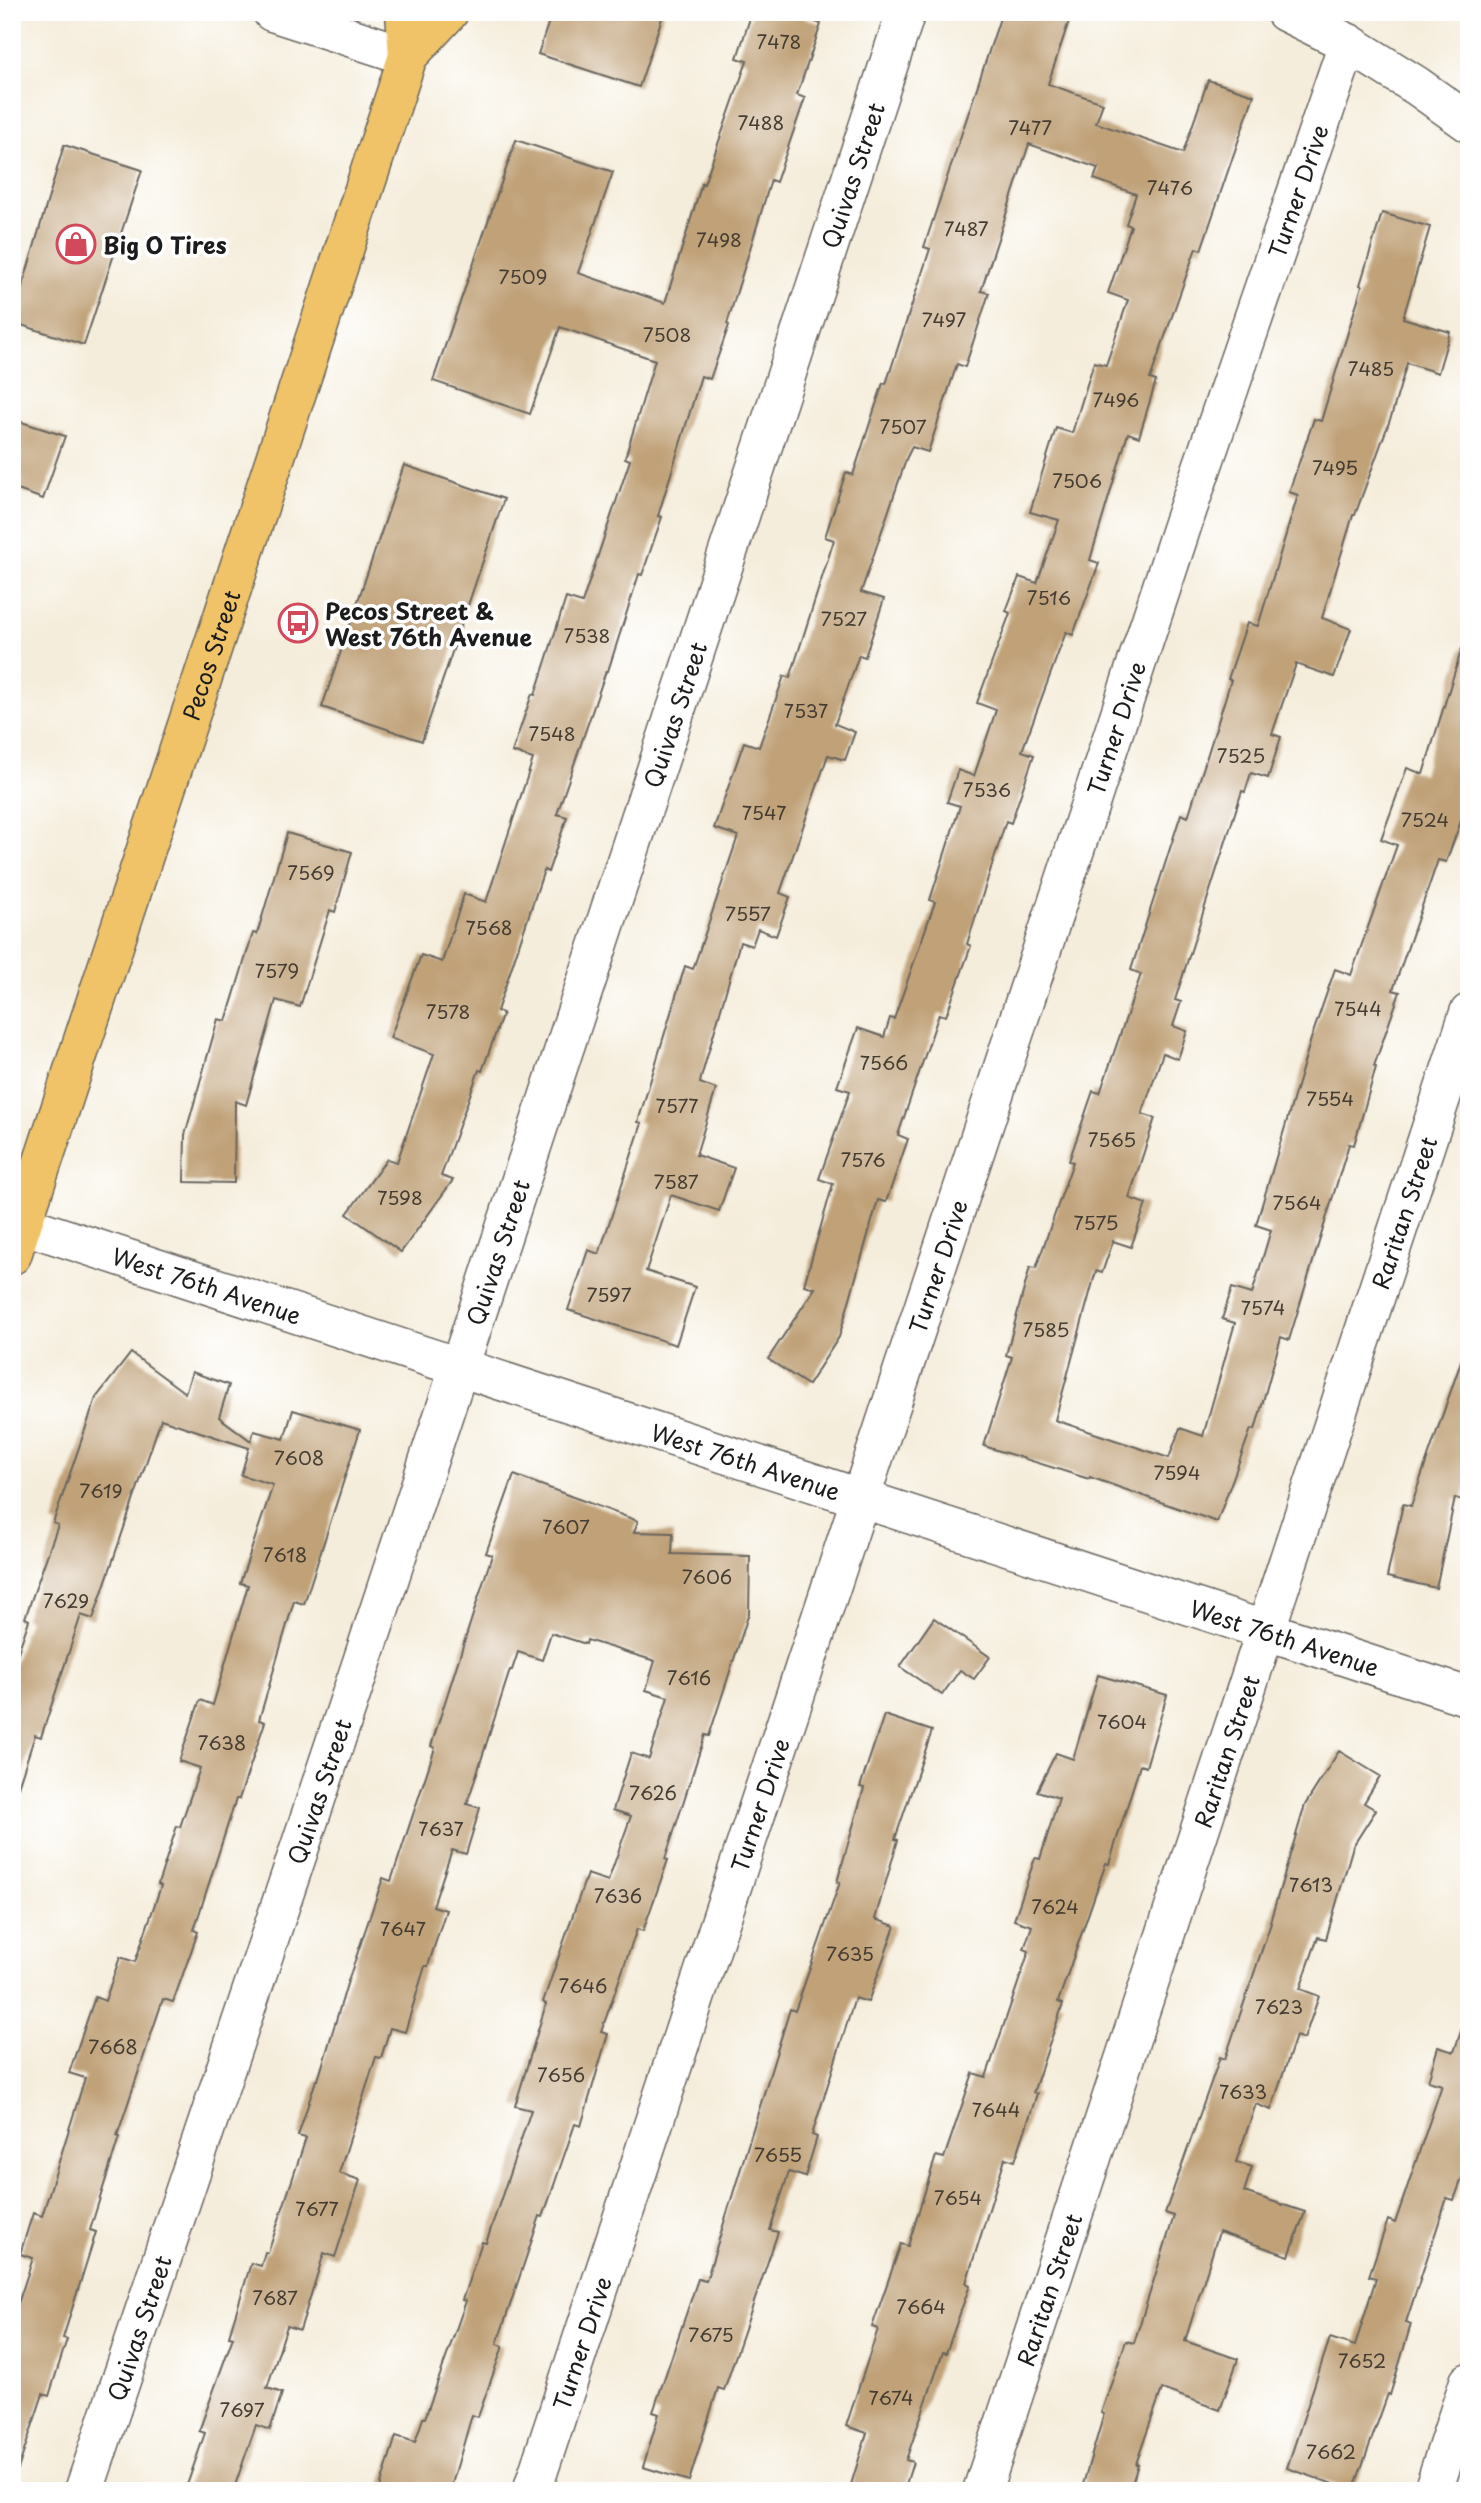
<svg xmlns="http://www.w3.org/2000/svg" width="1481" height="2503" font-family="'Playpen Sans',sans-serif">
<rect width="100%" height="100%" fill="#fff"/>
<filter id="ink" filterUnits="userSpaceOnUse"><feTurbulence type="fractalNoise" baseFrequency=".0143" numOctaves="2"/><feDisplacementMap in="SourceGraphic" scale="14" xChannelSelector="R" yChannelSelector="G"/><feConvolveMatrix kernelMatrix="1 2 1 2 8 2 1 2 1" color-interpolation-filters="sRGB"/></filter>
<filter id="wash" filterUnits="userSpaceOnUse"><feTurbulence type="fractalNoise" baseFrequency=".00686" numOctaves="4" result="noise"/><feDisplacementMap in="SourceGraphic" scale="28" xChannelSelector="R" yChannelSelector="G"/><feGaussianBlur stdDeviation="1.57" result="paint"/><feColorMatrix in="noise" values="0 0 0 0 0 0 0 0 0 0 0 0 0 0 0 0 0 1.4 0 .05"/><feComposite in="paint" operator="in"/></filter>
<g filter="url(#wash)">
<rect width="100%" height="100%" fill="#f5eddb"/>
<g id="blocks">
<!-- building -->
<g fill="#c0a178">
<polygon points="552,12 664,12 639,87 538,54"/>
<polygon points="752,12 788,12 821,24 797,95 805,98 776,182 771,180 727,324 729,325 710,379 701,376 658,516 662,517 642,575 639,574 608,671 606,671 557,814 567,817 548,872 544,870 497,1011 503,1013 482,1071 479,1070 441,1176 453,1180 401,1252 347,1214 387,1159 397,1162 434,1054 390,1038 421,955 442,962 464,894 486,902 533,759 512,752 532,694 535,695 566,598 582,603 630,460 625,458 655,360 560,327 530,414 433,381 516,140 613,172 578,273 665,303 702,183 704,184 747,61 737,58"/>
<polygon points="1002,12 1072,12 1048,84 1103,103 1096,123 1183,153 1208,80 1254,95 1201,250 1196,248 1150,379 1156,381 1139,437 1128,433 1090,560 1099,563 1073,635 1066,632 1022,751 1034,755 1011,823 1006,821 967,944 971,946 946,1016 939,1014 898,1135 908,1139 886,1202 878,1200 839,1337 808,1385 768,1359 815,1288 804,1285 833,1184 819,1179 850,1091 837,1087 858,1028 884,1037 890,1018 894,1019 935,902 930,900 960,806 947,802 958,770 974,776 996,710 977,703 1010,613 1006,611 1019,577 1037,583 1059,520 1030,512 1056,428 1072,433 1094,362 1106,365 1128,300 1108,293 1131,226 1126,224 1136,194 1094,179 1098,168 1029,144 981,291 989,293 965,367 957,364 928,452 912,447 907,457 861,592 884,599 865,657 859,655 835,724 855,732 845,760 828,755 780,893 790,897 776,936 758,929 752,946 740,942 701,1078 700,1083 716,1089 696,1155 734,1168 719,1211 671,1195 646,1271 695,1287 676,1345 568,1310 588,1250 599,1254 642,1123 638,1122 685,966 693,969 738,836 714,828 744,742 759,747 784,676 790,678 834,540 825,537 846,472 853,475 883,383 886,384 930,249 924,247"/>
<polygon points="64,145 142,170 84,345 12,322"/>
<polygon points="1382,213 1430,227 1403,318 1450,332 1438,373 1407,363 1392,414 1355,515 1353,515 1322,618 1351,629 1334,677 1296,664 1272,734 1281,737 1268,778 1251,773 1245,792 1242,791 1175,1000 1181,1002 1173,1026 1187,1031 1178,1059 1163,1053 1142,1114 1155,1118 1129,1198 1146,1204 1131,1247 1113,1241 1102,1273 1096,1271 1055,1420 1169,1458 1180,1428 1203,1436 1235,1323 1222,1319 1232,1288 1252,1294 1271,1230 1256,1225 1311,1039 1335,969 1351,975 1397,845 1381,839 1407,768 1423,774 1462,648 1469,649 1469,799 1446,862 1438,860 1393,990 1400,992 1374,1066 1376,1067 1354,1145 1349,1144 1289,1340 1281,1337 1255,1430 1251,1429 1217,1522 1090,1477 1089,1479 984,1446 1012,1357 1006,1355 1030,1267 1036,1268 1073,1162 1069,1161 1093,1091 1100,1093 1141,974 1131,970 1181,814 1188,817 1231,680 1228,679 1247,623 1258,626 1298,495 1289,492 1314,419 1321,421 1362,286 1360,285"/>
<polygon points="12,419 65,436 43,499 12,488"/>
<polygon points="404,465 504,499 422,741 322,707"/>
<polygon points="287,833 352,852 335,912 330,910 300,1007 276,1000 246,1105 235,1101 234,1183 184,1182 185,1135 218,1019 226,1021 253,933 257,934"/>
<polygon points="131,1353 185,1393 192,1372 229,1385 219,1417 251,1441 254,1431 284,1439 293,1410 360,1430 304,1604 294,1601 259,1720 265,1722 239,1799 236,1799 194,1930 198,1932 173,2002 163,1999 117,2136 119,2137 90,2230 96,2232 63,2338 67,2339 49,2396 43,2394 18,2469 12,2469 12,2322 33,2258 20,2254 33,2213 42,2216 85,2078 69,2073 95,1997 105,2001 120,1957 135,1962 161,1886 158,1884 177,1826 180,1827 200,1768 179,1761 200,1700 213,1705 248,1585 240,1583 273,1485 241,1475 249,1448 161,1419 93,1619 81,1615 41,1737 35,1735 18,1787 12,1786 12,1670 29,1620 25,1618 58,1525 53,1523 96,1398"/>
<polygon points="1464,1353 1469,1354 1469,1480 1462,1500 1455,1498 1436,1588 1387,1577 1403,1504 1411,1506"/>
<polygon points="514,1475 638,1521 634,1532 673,1533 672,1554 750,1556 749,1613 709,1736 705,1735 665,1859 668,1860 643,1931 637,1929 601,2032 608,2034 581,2126 575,2124 543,2217 540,2216 497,2344 503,2346 478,2417 472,2415 450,2491 379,2491 396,2436 415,2442 423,2418 425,2418 466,2301 462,2300 482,2242 486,2243 531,2110 515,2106 546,2004 543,2002 587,1874 608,1881 631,1816 613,1810 631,1753 649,1759 668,1697 646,1690 655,1661 587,1640 586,1644 551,1633 542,1660 518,1652 512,1670 510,1670 467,1804 480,1808 466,1854 452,1850 433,1906 446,1910 428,1966 425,1966 405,2032 390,2028 381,2058 376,2057 339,2173 360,2180 335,2257 324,2253 300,2330 287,2326 267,2388 282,2393 270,2430 256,2425 233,2491 185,2491 205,2433 199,2431 233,2337 229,2336 251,2263 261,2266 265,2252 268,2253 306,2138 298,2136 316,2080 318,2080 347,1984 383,1878 391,1881 435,1748 431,1746 492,1555 486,1553"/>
<polygon points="934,1618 990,1657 974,1679 960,1670 942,1695 900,1667"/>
<polygon points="1098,1675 1167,1695 1146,1767 1140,1765 1109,1864 1106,1863 1058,2002 1063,2004 1033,2093 1037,2094 1015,2161 1005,2158 966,2283 970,2285 946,2353 943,2352 906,2460 913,2462 904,2491 849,2491 867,2433 846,2426 878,2329 872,2327 901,2244 908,2246 936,2156 944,2158 973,2073 986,2077 1029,1951 1024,1949 1032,1926 1014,1920 1035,1858 1040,1859 1059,1798 1037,1791 1056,1753 1073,1759"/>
<polygon points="884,1715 932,1731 895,1839 898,1840 875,1919 895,1926 868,2002 855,1998 812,2135 817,2137 805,2177 789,2172 770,2230 778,2232 724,2390 718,2388 689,2481 643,2467 659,2414 653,2412 698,2279 706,2281 790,2009 795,2011 840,1882 837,1882 864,1788 860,1787"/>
<polygon points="1339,1751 1380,1776 1364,1803 1376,1810 1353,1846 1326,1939 1318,1937 1300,1989 1319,1996 1304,2039 1296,2036 1271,2110 1256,2104 1236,2162 1252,2167 1244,2192 1305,2212 1289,2256 1219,2232 1185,2341 1238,2359 1220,2410 1162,2389 1136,2464 1138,2464 1130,2491 1081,2491 1104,2414 1101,2413 1126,2341 1134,2343 1174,2216 1165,2213 1220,2057 1225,2059 1271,1923 1270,1922 1305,1805"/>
<polygon points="1464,2022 1469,2023 1469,2159 1454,2200 1447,2198 1406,2322 1411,2324 1390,2395 1388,2394 1353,2491 1287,2468 1330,2338 1355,2346 1376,2278 1369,2276 1388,2220 1395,2223 1442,2085 1428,2081 1438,2047 1454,2052"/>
</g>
</g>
</g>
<g filter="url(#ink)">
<use href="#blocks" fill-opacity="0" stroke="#68655f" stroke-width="2"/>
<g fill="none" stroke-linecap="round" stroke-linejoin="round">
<defs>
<g id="minor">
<polyline points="272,12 408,56"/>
<polyline points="1285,12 1348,43 1417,86 1469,123"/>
<path id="s1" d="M 12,1221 L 1469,1697"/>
<path id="s2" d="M 84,2491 L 363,1659 L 906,12"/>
<path id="s3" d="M 532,2491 L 1184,520 L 1348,43"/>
<path id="s4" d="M 982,2491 L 1469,1013"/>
<polyline points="1433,2491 1469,2382"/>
</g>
<g id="major">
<polyline points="405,12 408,56"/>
<path id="s5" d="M 12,1255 L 408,56 L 449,12"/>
</g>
</defs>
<!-- minor casing -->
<use href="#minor" stroke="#68655f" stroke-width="41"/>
<!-- major casing -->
<use href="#major" stroke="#68655f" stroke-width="41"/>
<!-- minor -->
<use href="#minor" stroke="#fff" stroke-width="38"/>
<!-- major -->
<use href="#major" stroke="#f0c369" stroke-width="38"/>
</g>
</g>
<!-- icons -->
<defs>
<symbol id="shop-ring" viewBox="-11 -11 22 22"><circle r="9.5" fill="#fff" stroke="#d1495b" stroke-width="1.5"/><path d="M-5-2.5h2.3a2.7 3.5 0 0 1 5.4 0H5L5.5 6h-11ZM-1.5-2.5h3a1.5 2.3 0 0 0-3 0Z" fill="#d1495b"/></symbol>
<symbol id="bus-ring" viewBox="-11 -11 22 22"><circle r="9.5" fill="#fff" stroke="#d1495b" stroke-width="1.5"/><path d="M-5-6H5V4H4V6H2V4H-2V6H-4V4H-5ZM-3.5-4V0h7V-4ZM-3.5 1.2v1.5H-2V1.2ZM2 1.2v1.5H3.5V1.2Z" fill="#d1495b"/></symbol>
</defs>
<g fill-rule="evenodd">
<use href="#shop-ring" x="54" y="222" width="44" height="44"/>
<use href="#bus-ring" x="276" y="601" width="44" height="44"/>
</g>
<g text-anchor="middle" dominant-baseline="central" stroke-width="7" stroke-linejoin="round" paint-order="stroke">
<!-- number labels -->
<g font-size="19" fill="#453d33">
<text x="779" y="41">7478</text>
<text x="761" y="122">7488</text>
<text x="1030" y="127">7477</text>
<text x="1170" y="187">7476</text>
<text x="966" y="228">7487</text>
<text x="719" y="239">7498</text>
<text x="523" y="276">7509</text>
<text x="944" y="319">7497</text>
<text x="667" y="334">7508</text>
<text x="1371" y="368">7485</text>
<text x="1116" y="399">7496</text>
<text x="903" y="426">7507</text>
<text x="1335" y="467">7495</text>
<text x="1077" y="480">7506</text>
<text x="1049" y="597">7516</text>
<text x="844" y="618">7527</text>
<text x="587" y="635">7538</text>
<text x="806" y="710">7537</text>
<text x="552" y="733">7548</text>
<text x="1241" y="755">7525</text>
<text x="987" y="789">7536</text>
<text x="764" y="812">7547</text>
<text x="1425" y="819">7524</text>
<text x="311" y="872">7569</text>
<text x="748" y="913">7557</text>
<text x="489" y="927">7568</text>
<text x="277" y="970">7579</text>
<text x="1358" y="1008">7544</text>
<text x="448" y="1011">7578</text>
<text x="884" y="1062">7566</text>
<text x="1330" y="1098">7554</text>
<text x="677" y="1105">7577</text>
<text x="1112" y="1139">7565</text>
<text x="863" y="1159">7576</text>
<text x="676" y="1181">7587</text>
<text x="400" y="1197">7598</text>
<text x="1297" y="1202">7564</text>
<text x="1096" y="1222">7575</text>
<text x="609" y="1294">7597</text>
<text x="1263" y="1307">7574</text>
<text x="1046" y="1329">7585</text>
<text x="299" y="1457">7608</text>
<text x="1177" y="1472">7594</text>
<text x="101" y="1490">7619</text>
<text x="566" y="1526">7607</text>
<text x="285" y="1554">7618</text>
<text x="707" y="1576">7606</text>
<text x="66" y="1600">7629</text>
<text x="689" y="1677">7616</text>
<text x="1122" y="1721">7604</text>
<text x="222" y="1742">7638</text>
<text x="653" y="1792">7626</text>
<text x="441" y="1828">7637</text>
<text x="1311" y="1884">7613</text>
<text x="618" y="1895">7636</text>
<text x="1055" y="1906">7624</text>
<text x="403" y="1928">7647</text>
<text x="850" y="1953">7635</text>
<text x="583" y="1985">7646</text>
<text x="1279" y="2006">7623</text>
<text x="113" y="2046">7668</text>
<text x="561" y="2074">7656</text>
<text x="1243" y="2091">7633</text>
<text x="996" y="2109">7644</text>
<text x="778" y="2154">7655</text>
<text x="958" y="2197">7654</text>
<text x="317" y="2208">7677</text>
<text x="275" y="2297">7687</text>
<text x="921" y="2306">7664</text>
<text x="711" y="2334">7675</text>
<text x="1362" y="2360">7652</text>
<text x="891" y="2397">7674</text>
<text x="242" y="2409">7697</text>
<text x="1331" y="2451">7662</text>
</g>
<!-- street labels -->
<g font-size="23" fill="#1c1c1c" stroke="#fff">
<text stroke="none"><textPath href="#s2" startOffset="2440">Quivas Street</textPath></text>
<text stroke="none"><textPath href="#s3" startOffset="2424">Turner Drive</textPath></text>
<text stroke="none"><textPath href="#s5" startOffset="632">Pecos Street</textPath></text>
<text stroke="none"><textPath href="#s2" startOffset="1872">Quivas Street</textPath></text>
<text stroke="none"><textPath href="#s3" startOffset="1857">Turner Drive</textPath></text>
<text stroke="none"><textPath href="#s4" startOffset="1346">Raritan Street</textPath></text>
<text stroke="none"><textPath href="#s2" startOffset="1306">Quivas Street</textPath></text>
<text stroke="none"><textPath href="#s3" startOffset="1290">Turner Drive</textPath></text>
<text stroke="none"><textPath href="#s1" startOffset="205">West 76th Avenue</textPath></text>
<text stroke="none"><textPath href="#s1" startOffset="772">West 76th Avenue</textPath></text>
<text stroke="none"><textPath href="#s1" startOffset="1339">West 76th Avenue</textPath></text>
<text stroke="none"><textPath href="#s4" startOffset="779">Raritan Street</textPath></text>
<text stroke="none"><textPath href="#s2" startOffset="738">Quivas Street</textPath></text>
<text stroke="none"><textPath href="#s3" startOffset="723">Turner Drive</textPath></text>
<text stroke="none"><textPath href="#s4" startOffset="212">Raritan Street</textPath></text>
<text stroke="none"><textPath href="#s2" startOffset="172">Quivas Street</textPath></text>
<text stroke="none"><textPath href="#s3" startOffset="156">Turner Drive</textPath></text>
</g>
<!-- poi labels -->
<g font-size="23" font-weight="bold" fill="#1c1c1c" stroke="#fff" text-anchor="start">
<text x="103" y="244">Big O Tires</text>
<text x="325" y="610">Pecos Street &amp;<tspan x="325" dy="26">West 76th Avenue</tspan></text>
</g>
</g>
<!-- margin -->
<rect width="1481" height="2503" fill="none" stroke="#fff" stroke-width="42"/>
</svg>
